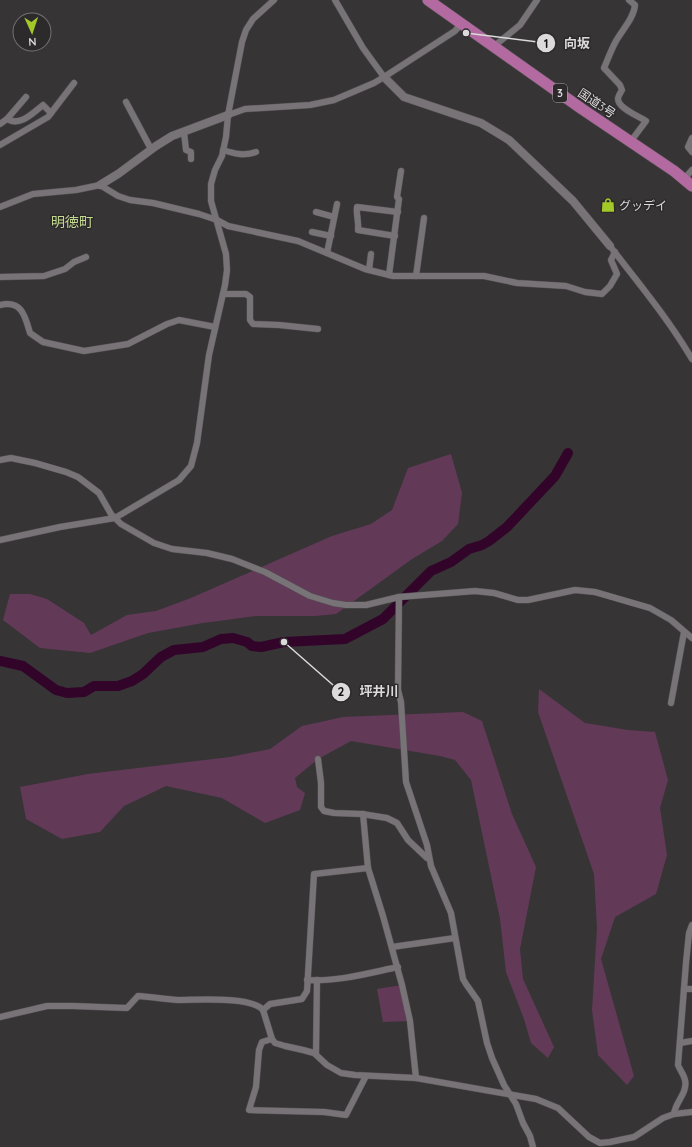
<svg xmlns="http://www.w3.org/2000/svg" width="692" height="1147" font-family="Quicksand,'Noto Sans JP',sans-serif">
<rect width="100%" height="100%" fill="#373436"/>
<!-- green -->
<g fill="#623a58">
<polygon points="451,454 462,493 458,524 442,541 412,559 336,614 315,616 256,616 203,623 148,633 90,653 40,648 3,620 10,594 30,594 47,599 84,623 91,635 127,615 156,611 191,598 332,536 371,524 392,510 408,468"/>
<polygon points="539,689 585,723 628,730 655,732 668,780 660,808 667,855 656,894 615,917 601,959 634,1076 627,1085 598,1055 592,1010 597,928 594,874 538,712"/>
<polygon points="463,712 482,721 512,814 536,867 520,949 523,979 554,1047 548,1058 531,1043 524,1019 506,972 500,919 471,780 455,760 440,756 351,741 318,759 295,778 297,787 305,793 300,810 265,823 222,798 166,786 124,806 100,832 62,839 26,819 20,787 88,774 230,757 270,749 302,726 343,717"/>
<polygon points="402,985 410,1021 383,1022 377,989"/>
</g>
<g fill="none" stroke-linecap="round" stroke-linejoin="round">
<!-- river -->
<polyline stroke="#32042a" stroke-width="10" points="0,661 23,666 56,690 67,693 84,692 94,686 118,686 132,681 143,674 161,657 174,650 203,647 221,639 233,638 247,642 252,646 261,647 284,642 345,639 383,619 431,571 451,562 469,549 482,545 489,541 507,527 555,476 568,453"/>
<defs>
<g id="minor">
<polyline points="335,0 363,48 384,77"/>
<path d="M 629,0 L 635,5 C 634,18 622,30 616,41 C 611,50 608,59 604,68 L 620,85 L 622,90 C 621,92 618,96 618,99 C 618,108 638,116 646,121 L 631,141"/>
<polyline points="493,47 520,25 537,0"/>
<polyline points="126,102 151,149"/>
<polyline points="228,115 245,109 310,105 334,100 374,83 384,77 455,31 461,24"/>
<polyline points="7,119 26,97"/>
<path d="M 0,124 L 7,119 C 20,127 33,113 43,105 L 51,113"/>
<polyline points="184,132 186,150 191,152 191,159"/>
<polyline points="692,138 688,147 692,152"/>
<polyline points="0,145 48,117 74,83"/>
<path d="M 223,150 C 235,154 244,156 256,152"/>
<polyline points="684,179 692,170"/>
<polyline points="0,207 33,194 76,190 100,185 118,196 130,200 153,203 199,214 217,220 228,226 298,241 365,269 393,276 484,276 517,283 566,286 585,292 602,294 610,286 617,274 611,260 615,252"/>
<polyline points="316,212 334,217"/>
<polyline points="312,232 331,236"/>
<path d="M 395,236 L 358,230 C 359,221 356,215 357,207 L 398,212"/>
<path d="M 613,250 C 641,286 669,320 692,359"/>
<polyline points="327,253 337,204"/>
<polyline points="369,270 371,254"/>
<polyline points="389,275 399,199 397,197 401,171"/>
<polyline points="416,276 424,218"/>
<polyline points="0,277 44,276 65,269 74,262 86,257"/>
<polyline points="223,294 246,294 250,297 250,320 253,324 279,325 318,329"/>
<path d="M 0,305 C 22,300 25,316 30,333 L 43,342 L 84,351 L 128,344 L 167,324 L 179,320 L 215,327"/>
<polyline points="0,460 11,458 35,463 66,472 78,477 99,493 111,514 121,524 154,543 172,549 207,553 232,559 265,572 310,596 333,603 346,605 366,605 399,597 475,591 494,593 518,600 528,600 575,590 595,592 650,608 671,620 692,638"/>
<polyline points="0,540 60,527 115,518 179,480 191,466 197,443 209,355 225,285 227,270 226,254 211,201 211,184 215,170 222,156 226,137 228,115 242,42 246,30 253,19 274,0"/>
<polyline points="399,597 398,690 401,702 406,782 427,845 431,866 451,913 463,979 466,984 478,1001 487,1043 492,1058 504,1085 516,1104 523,1123 530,1136 533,1147"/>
<polyline points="671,703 684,632"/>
<polyline points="318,759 321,783 321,807 324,811 334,813 362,814 387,818 397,823 408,840 427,858 429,858"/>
<polyline points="363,814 368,868 383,916 402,985 410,1021 416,1078"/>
<polyline points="392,947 455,938"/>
<path d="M 307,980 C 337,982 369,973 398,967"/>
<polyline points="684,989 692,989"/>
<polyline points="263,1010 270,1004 302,999 307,991 314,874 368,868"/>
<path d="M 0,1017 L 47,1006 L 73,1006 L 127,1008 L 138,996 C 151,997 165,999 178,1000 C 197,1000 251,996 263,1010 L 272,1039 L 275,1043 L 285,1046 L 303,1050 L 314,1053 L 327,1065 L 341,1073 L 355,1075 L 416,1078 L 536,1099 L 558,1108 L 589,1137 L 600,1143 L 610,1142 L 634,1137 L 663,1118 L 674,1114 L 692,1112"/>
<polyline points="272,1039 262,1042 259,1050 256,1087 249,1110 324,1112 346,1115 366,1076"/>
<polyline points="680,1043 692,1041"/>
<polyline points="316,1054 317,980"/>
<path d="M 674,1114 C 675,1102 688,1093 685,1080 C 684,1075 680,1070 678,1065 L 686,963 L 689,933 L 692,925"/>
</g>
<g id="tertiary">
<polyline points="384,77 404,97 481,123 509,140 573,201 610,246"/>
<polyline points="100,185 118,174 156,146 172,136 228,115"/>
</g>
<polyline id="trunk" points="428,0 582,109 674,171 692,186"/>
</defs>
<!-- minor casing -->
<use href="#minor" stroke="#545053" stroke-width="7"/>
<!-- tertiary casing -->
<use href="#tertiary" stroke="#545053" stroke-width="9"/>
<!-- trunk casing -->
<use href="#trunk" stroke="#545053" stroke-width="12"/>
<!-- minor -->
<use href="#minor" stroke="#777376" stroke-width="6"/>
<!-- tertiary -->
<use href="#tertiary" stroke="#777376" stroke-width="8"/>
<!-- trunk -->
<use href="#trunk" stroke="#b26aa1" stroke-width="11"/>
</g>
<!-- icons -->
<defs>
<symbol id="shop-bare" viewBox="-9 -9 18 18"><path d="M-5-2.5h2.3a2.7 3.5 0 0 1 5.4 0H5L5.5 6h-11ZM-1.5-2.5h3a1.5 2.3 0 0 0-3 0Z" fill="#a2c928" stroke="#2d2a2c" stroke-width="2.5" paint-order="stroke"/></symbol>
</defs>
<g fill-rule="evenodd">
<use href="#shop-bare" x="598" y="195" width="20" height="20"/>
</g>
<g text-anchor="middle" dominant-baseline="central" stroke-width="3" stroke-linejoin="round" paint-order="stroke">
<!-- shield labels -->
<rect fill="#2d2a2c" stroke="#a8a5a6" stroke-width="1" x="553" y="84" width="14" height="18" rx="3"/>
<g font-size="11" font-weight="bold" fill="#dcdadb">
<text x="560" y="93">3</text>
</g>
<!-- street labels -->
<g font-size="12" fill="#dcdadb" stroke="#2d2a2c">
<text transform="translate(597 103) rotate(34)">国道3号</text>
</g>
<!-- poi labels -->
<g font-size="12" fill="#dcdadb" stroke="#2d2a2c" text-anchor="start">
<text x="619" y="205">グッデイ</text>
</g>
<!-- quarter labels -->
<g font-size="14" fill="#c2d990" stroke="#2d2a2c">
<text x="72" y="222">明徳町</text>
</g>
</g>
<!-- callouts -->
<path fill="none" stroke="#dcdadb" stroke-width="1.5" d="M466 33L546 43M284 642L341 692"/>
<g fill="#dcdadb" stroke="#2d2a2c" stroke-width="1.5">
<circle cx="466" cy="33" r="4"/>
<circle cx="284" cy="642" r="4"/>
<circle cx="546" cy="43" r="10"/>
<circle cx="341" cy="692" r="10"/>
</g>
<g font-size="12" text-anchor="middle" font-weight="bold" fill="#111">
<text x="546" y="48">1</text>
<text x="341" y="696">2</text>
</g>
<g font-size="13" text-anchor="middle" font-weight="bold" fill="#dcdadb" stroke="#2d2a2c" stroke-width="3" stroke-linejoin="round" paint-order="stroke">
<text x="577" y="48">向坂</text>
<text x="379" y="696">坪井川</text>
</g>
<!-- north arrow -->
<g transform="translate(32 32) rotate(177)"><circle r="19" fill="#2d2a2c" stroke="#737072"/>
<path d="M0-3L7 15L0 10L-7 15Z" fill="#a2c928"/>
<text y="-6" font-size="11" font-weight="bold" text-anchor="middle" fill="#dcdadb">N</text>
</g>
</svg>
